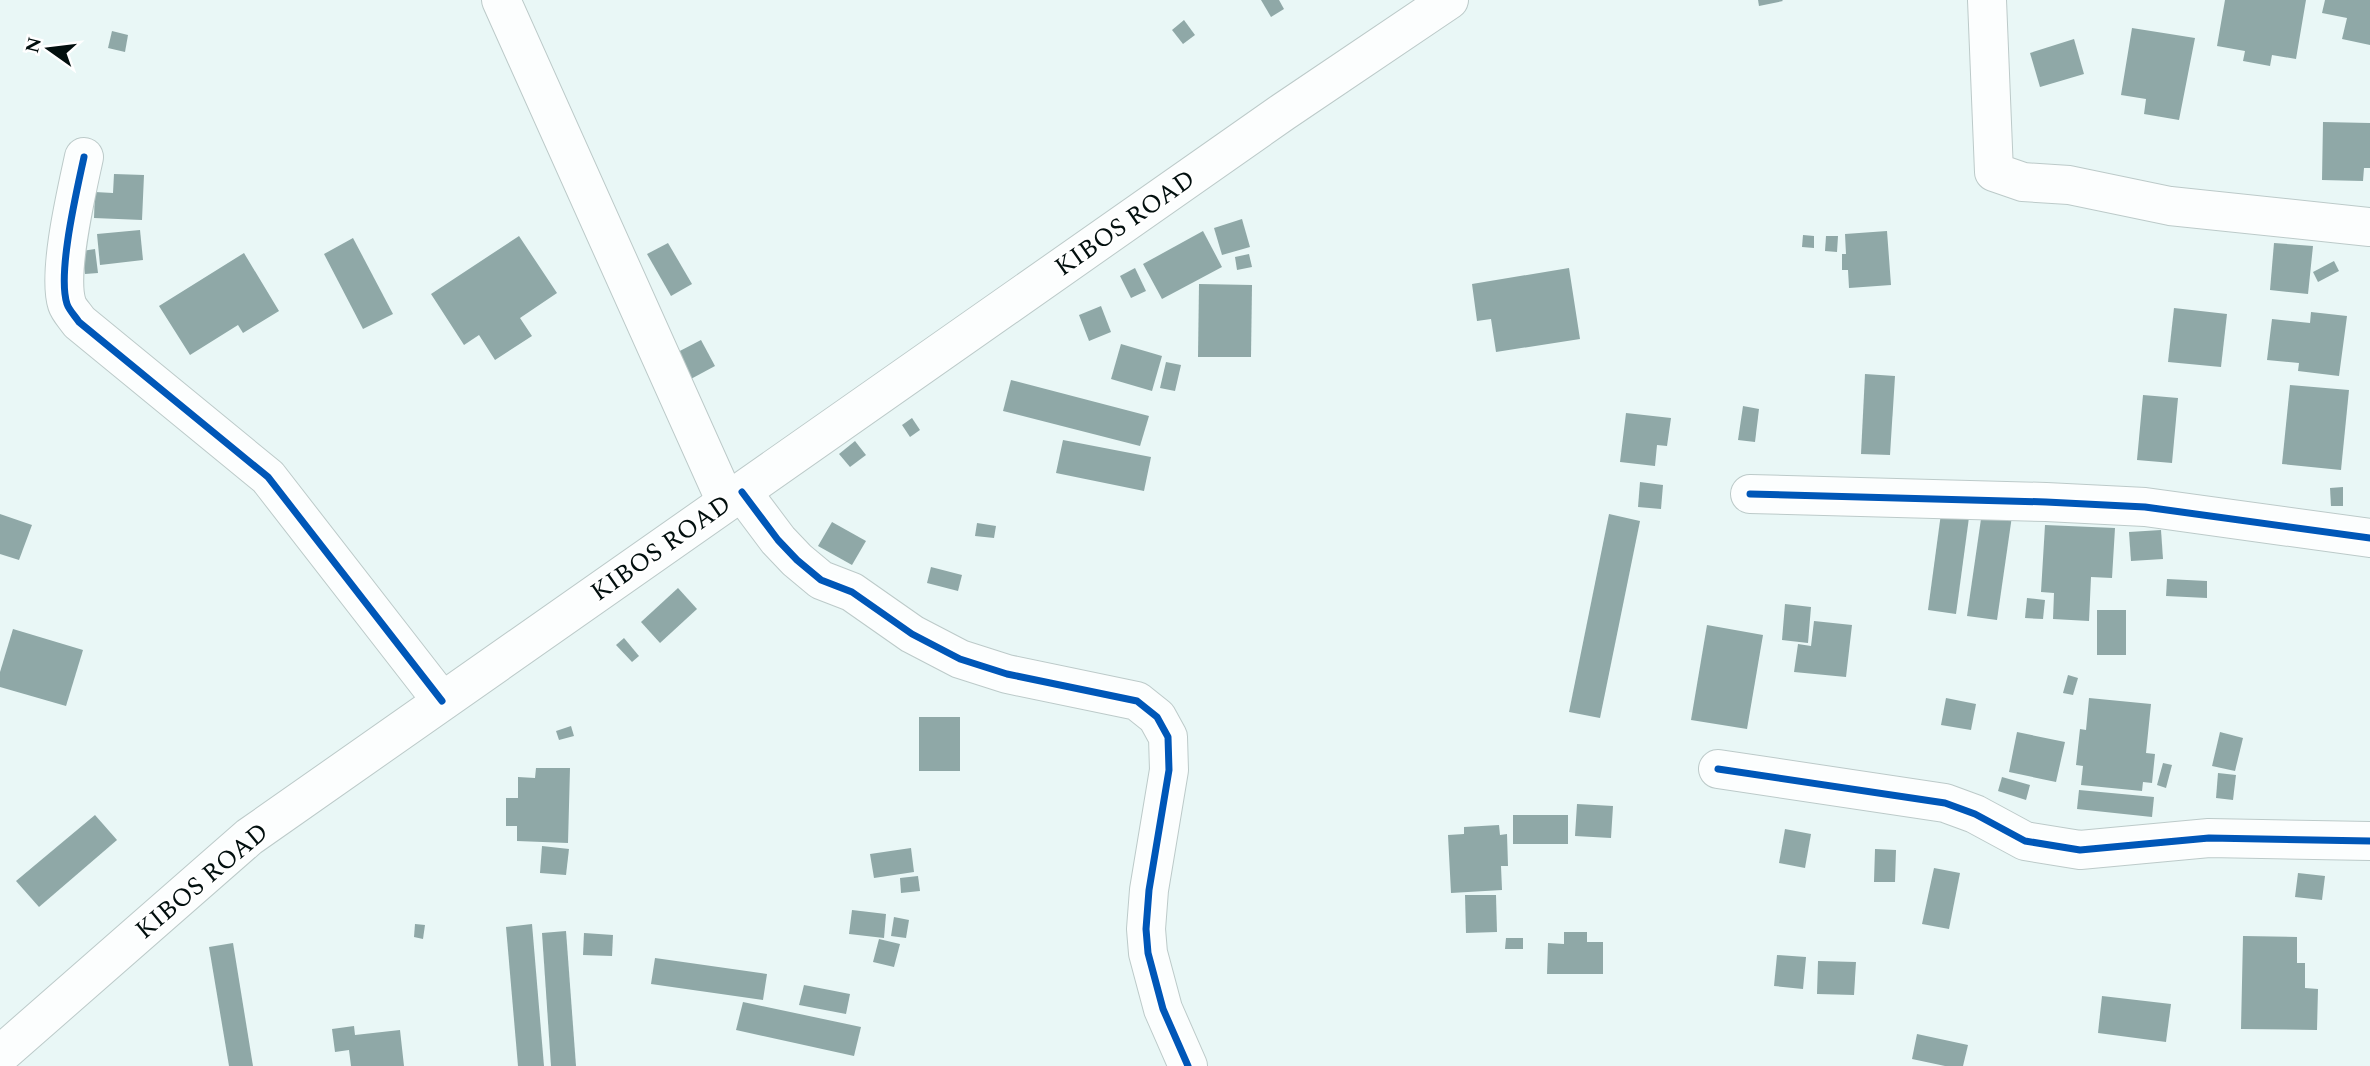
<svg xmlns="http://www.w3.org/2000/svg" width="2370" height="1066" font-family="Spectral,serif">
<rect width="100%" height="100%" fill="#e9f7f6"/>
<!-- building -->
<g fill="#8fa8a7">
<polygon points="1261,0 1279,0 1284,9 1271,17"/>
<polygon points="1758,0 1782,0 1783,1 1759,6"/>
<polygon points="2225,0 2306,0 2296,59 2272,55 2270,66 2243,61 2245,51 2217,46"/>
<polygon points="2325,0 2370,0 2370,45 2342,39 2347,18 2322,13"/>
<polygon points="1184,20 1195,35 1183,44 1172,30"/>
<polygon points="2132,28 2195,38 2179,120 2144,114 2146,99 2121,95"/>
<polygon points="112,31 128,35 125,52 108,48"/>
<polygon points="2074,39 2084,74 2040,87 2030,53"/>
<polygon points="2323,122 2370,123 2370,168 2364,168 2363,181 2322,180"/>
<polygon points="114,174 144,175 142,220 94,218 95,192 113,193"/>
<polygon points="1242,219 1250,247 1222,255 1214,228"/>
<polygon points="140,230 143,260 100,265 97,234"/>
<polygon points="1203,231 1222,267 1162,299 1143,264"/>
<polygon points="1887,231 1891,285 1849,288 1848,270 1842,270 1842,254 1846,254 1845,234"/>
<polygon points="1803,235 1814,236 1814,248 1802,247"/>
<polygon points="519,236 557,293 520,318 532,336 495,360 479,335 464,345 431,294"/>
<polygon points="1826,236 1838,236 1837,252 1825,251"/>
<polygon points="353,238 393,314 363,329 324,254"/>
<polygon points="668,243 692,284 671,296 647,254"/>
<polygon points="2274,243 2313,246 2308,294 2270,290"/>
<polygon points="95,249 98,273 85,274 82,251"/>
<polygon points="244,253 279,311 243,333 238,325 190,355 159,306"/>
<polygon points="1249,254 1252,267 1237,270 1235,257"/>
<polygon points="2334,261 2339,271 2318,282 2313,272"/>
<polygon points="1135,268 1146,291 1131,298 1120,276"/>
<polygon points="1569,268 1580,339 1496,352 1491,319 1477,321 1472,284"/>
<polygon points="1199,284 1252,285 1251,357 1198,357"/>
<polygon points="1101,306 1111,332 1089,341 1079,315"/>
<polygon points="2174,308 2227,314 2221,367 2168,362"/>
<polygon points="2311,312 2347,316 2339,376 2298,371 2299,363 2267,360 2272,319 2310,323"/>
<polygon points="701,340 715,366 689,380 674,354"/>
<polygon points="1121,344 1162,356 1152,391 1111,379"/>
<polygon points="1166,362 1181,365 1175,391 1160,388"/>
<polygon points="1865,374 1895,376 1890,455 1861,454"/>
<polygon points="1011,380 1149,416 1140,446 1003,411"/>
<polygon points="2290,385 2349,390 2341,470 2282,464"/>
<polygon points="2143,395 2178,398 2172,463 2137,460"/>
<polygon points="1743,406 1759,409 1755,442 1738,440"/>
<polygon points="1626,413 1671,418 1667,446 1657,445 1655,466 1620,462"/>
<polygon points="912,418 920,430 910,437 902,425"/>
<polygon points="1063,440 1151,457 1144,491 1056,473"/>
<polygon points="855,441 866,455 850,467 839,454"/>
<polygon points="1640,482 1663,485 1661,509 1638,507"/>
<polygon points="2343,487 2343,506 2331,506 2330,488"/>
<polygon points="1942,506 1970,510 1956,614 1928,610"/>
<polygon points="1982,512 2012,516 1997,620 1967,616"/>
<polygon points="0,514 32,525 19,560 0,554"/>
<polygon points="1609,514 1640,521 1600,718 1569,712"/>
<polygon points="832,522 866,541 852,565 818,546"/>
<polygon points="977,523 996,526 994,538 975,536"/>
<polygon points="2045,525 2115,528 2112,578 2091,577 2089,621 2053,619 2054,593 2041,592"/>
<polygon points="2161,530 2163,559 2131,561 2129,532"/>
<polygon points="931,567 962,575 958,591 927,583"/>
<polygon points="2167,579 2207,581 2207,598 2166,596"/>
<polygon points="678,588 697,609 660,643 641,622"/>
<polygon points="2027,598 2045,600 2043,619 2025,618"/>
<polygon points="1785,604 1811,607 1808,643 1782,640"/>
<rect x="2097" y="610" width="29" height="45"/>
<polygon points="1814,621 1852,625 1846,677 1794,672 1798,644 1811,646"/>
<polygon points="1707,625 1763,635 1747,729 1691,720"/>
<polygon points="13,629 83,650 66,706 0,687 0,672"/>
<polygon points="624,638 639,656 632,662 616,645"/>
<polygon points="2068,675 2078,678 2073,695 2063,693"/>
<polygon points="1946,698 1976,704 1971,730 1941,725"/>
<polygon points="2089,698 2151,704 2146,753 2155,754 2152,783 2143,782 2142,791 2081,785 2083,766 2076,765 2080,729 2086,730"/>
<rect x="919" y="717" width="41" height="54"/>
<polygon points="571,726 574,736 559,740 556,731"/>
<polygon points="2017,732 2065,742 2056,782 2009,772"/>
<polygon points="2220,732 2243,738 2235,771 2212,766"/>
<polygon points="2163,763 2172,765 2166,788 2157,785"/>
<polygon points="536,768 570,768 568,843 517,841 517,826 506,826 506,798 518,798 518,777 535,778"/>
<polygon points="2218,773 2236,775 2233,800 2216,798"/>
<polygon points="2002,777 2030,785 2026,800 1998,791"/>
<polygon points="2079,790 2154,797 2152,817 2077,809"/>
<polygon points="1577,804 1613,806 1611,838 1575,836"/>
<polygon points="95,815 117,840 39,907 16,881"/>
<rect x="1513" y="815" width="55" height="29"/>
<polygon points="1499,825 1500,835 1507,834 1508,866 1501,866 1502,890 1451,893 1448,835 1464,834 1464,827"/>
<polygon points="1785,829 1811,834 1805,868 1779,863"/>
<polygon points="542,846 569,849 566,875 540,873"/>
<polygon points="911,848 914,872 874,878 870,854"/>
<polygon points="1875,849 1896,850 1895,882 1874,882"/>
<polygon points="1934,868 1960,873 1949,929 1922,924"/>
<polygon points="2298,873 2325,876 2322,900 2295,897"/>
<polygon points="918,876 920,891 901,893 900,878"/>
<polygon points="1465,895 1496,895 1497,932 1466,933"/>
<polygon points="852,910 886,914 884,938 849,934"/>
<polygon points="894,917 909,920 906,938 891,936"/>
<polygon points="415,924 425,925 423,939 414,937"/>
<polygon points="532,924 544,1066 518,1066 506,927"/>
<polygon points="566,931 576,1066 551,1066 542,933"/>
<polygon points="1564,932 1587,932 1587,942 1603,942 1603,974 1547,974 1548,943 1564,944"/>
<polygon points="584,933 613,935 612,956 583,955"/>
<polygon points="2243,936 2297,937 2297,963 2305,963 2305,988 2318,989 2317,1030 2241,1029"/>
<polygon points="1506,938 1523,938 1523,949 1505,949"/>
<polygon points="879,939 900,944 894,967 873,962"/>
<polygon points="233,943 253,1066 229,1066 209,947"/>
<polygon points="1777,955 1806,957 1803,989 1774,986"/>
<polygon points="655,958 767,974 763,1000 651,984"/>
<polygon points="1818,961 1856,962 1854,995 1817,994"/>
<polygon points="804,985 850,994 846,1014 799,1005"/>
<polygon points="2102,996 2171,1004 2166,1042 2098,1033"/>
<polygon points="743,1002 861,1027 854,1056 736,1030"/>
<polygon points="354,1026 355,1035 400,1030 404,1066 351,1066 349,1050 335,1052 332,1029"/>
<polygon points="1917,1034 1968,1045 1963,1066 1945,1066 1912,1059"/>
</g>
<g fill="none" stroke-linecap="round" stroke-linejoin="round">
<defs>
<g id="minor">
<polyline points="501,0 726,502"/>
<polyline points="1987,0 1994,172 2023,182 2069,185 2170,206 2370,227"/>
<path d="M 84,157 C 77,190 57,273 67,304 C 69,310 75,316 79,322 L 268,477 L 442,701"/>
<polyline points="742,492 778,540 797,560 821,580 852,592 912,634 960,659 1007,674 1137,701 1157,717 1168,737 1169,770 1149,890 1146,929 1148,953 1163,1009 1188,1066"/>
<polyline points="1750,494 2046,502 2145,507 2370,538"/>
<polyline points="1718,769 1945,803 1975,814 2025,841 2080,850 2209,838 2370,841"/>
</g>
<polyline id="major" points="0,1055 249,837 1283,112 1449,0"/>
</defs>
<!-- minor casing -->
<use href="#minor" stroke="#bccac9" stroke-width="40"/>
<!-- major casing -->
<use href="#major" stroke="#bccac9" stroke-width="40"/>
<!-- minor -->
<use href="#minor" stroke="#fcfefe" stroke-width="38"/>
<!-- major -->
<use href="#major" stroke="#fcfefe" stroke-width="38"/>
<defs>
<g id="cycleway">
<path d="M 84,157 C 77,190 57,273 67,304 C 69,310 75,316 79,322 L 268,477 L 442,701"/>
<polyline points="742,492 778,540 797,560 821,580 852,592 912,634 960,659 1007,674 1137,701 1157,717 1168,737 1169,770 1149,890 1146,929 1148,953 1163,1009 1188,1066"/>
<polyline points="1750,494 2046,502 2145,507 2370,538"/>
<polyline points="1718,769 1945,803 1975,814 2025,841 2080,850 2209,838 2370,841"/>
</g>
</defs>
<!-- cycleway casing -->
<use href="#cycleway" stroke="#fff" stroke-width="11"/>
<!-- cycleway -->
<use href="#cycleway" stroke="#0057b8" stroke-width="7"/>
</g>
<g text-anchor="middle" dominant-baseline="central" stroke-width="5" stroke-linejoin="round" paint-order="stroke">
<!-- street labels -->
<g font-size="26" fill="#020f0e" stroke="#fff">
<text transform="translate(1125 223) rotate(-35)">KIBOS ROAD</text>
<text transform="translate(661 548) rotate(-35)">KIBOS ROAD</text>
<text transform="translate(202 881) rotate(-40)">KIBOS ROAD</text>
</g>
</g>
<!-- north arrow -->
<g transform="translate(49 49) rotate(284)" stroke="#ffffff" stroke-width="5" paint-order="stroke">
<path d="M0-5L12 26L0 18L-12 26Z" fill="#020f0e"/>
<text y="-10" font-size="19" font-weight="bold" text-anchor="middle" fill="#020f0e">N</text>
</g>
</svg>
